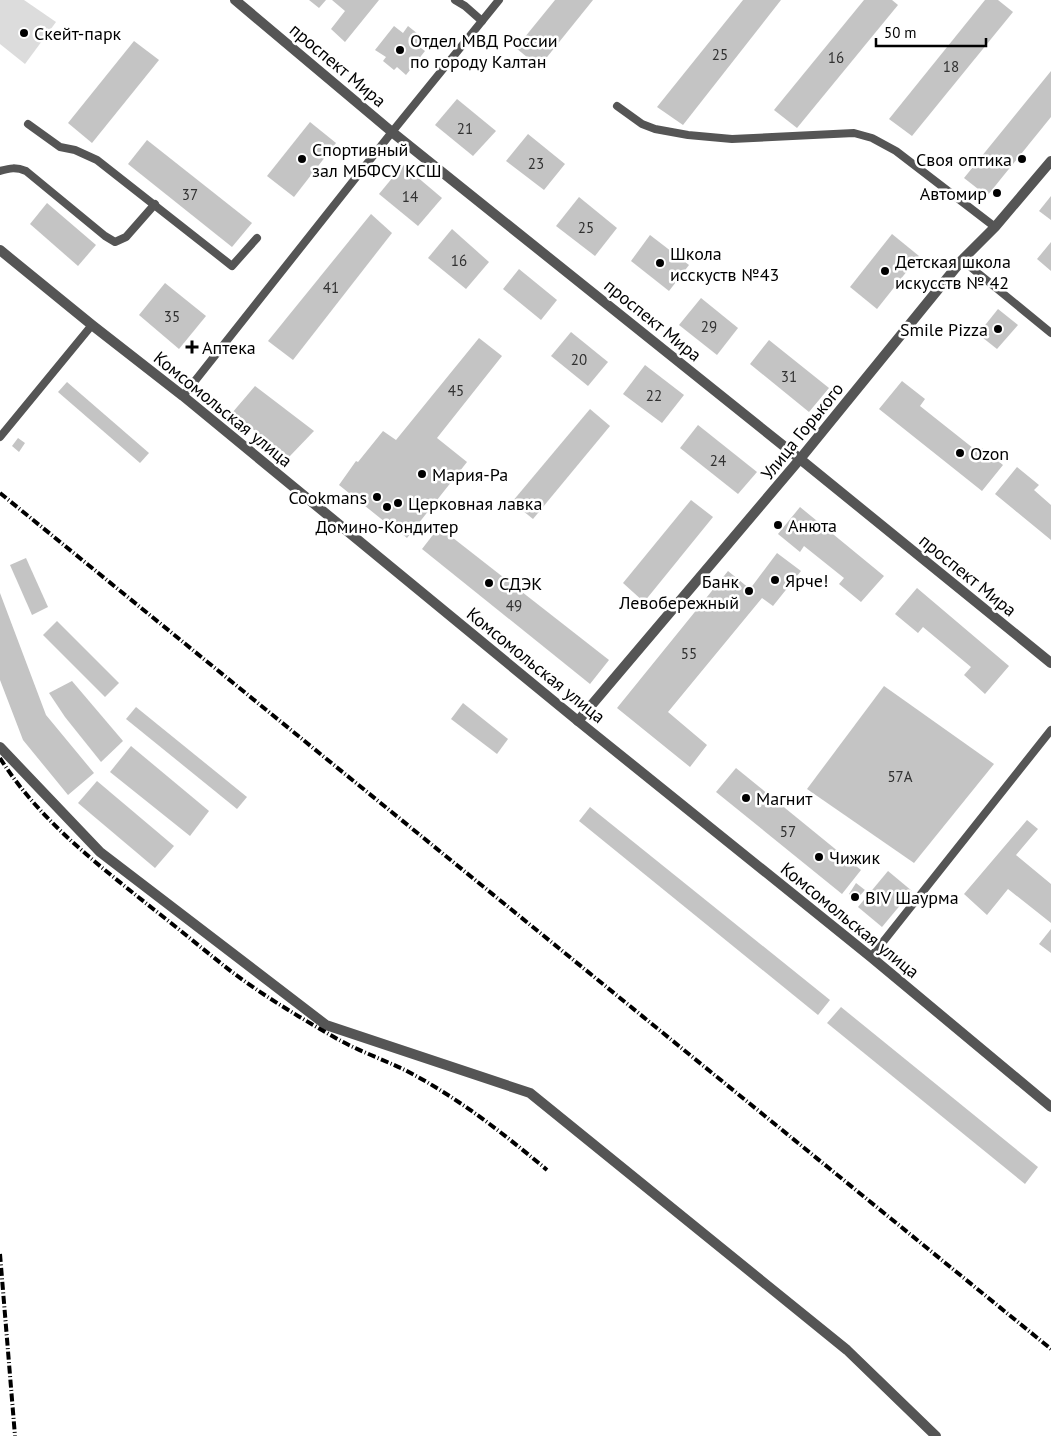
<svg xmlns="http://www.w3.org/2000/svg" width="1051" height="1436" font-family="'PT Sans',sans-serif">
<rect width="100%" height="100%" fill="#fff"/>
<!-- green -->
<polygon fill="#dcdcdc" points="0,0 24,0 56,22 25,64 0,44"/>
<!-- building -->
<g fill="#c4c4c4">
<polygon points="309,0 326,0 319,8"/>
<polygon points="332,0 379,0 345,42 331,29 345,11"/>
<polygon points="555,0 593,0 539,67 516,48"/>
<polygon points="743,0 781,0 683,125 657,107"/>
<polygon points="864,0 892,0 898,5 797,128 774,110"/>
<polygon points="985,0 998,0 1013,12 912,136 889,119"/>
<polygon points="394,26 403,33 408,26 423,38 417,45 425,51 406,75 397,67 394,70 383,61 386,57 375,50"/>
<polygon points="134,41 159,60 92,143 68,123"/>
<polygon points="1051,71 1051,117 987,196 964,178"/>
<polygon points="457,99 496,131 473,156 435,125"/>
<polygon points="310,122 336,143 294,197 267,176"/>
<polygon points="528,134 565,164 544,190 506,161"/>
<polygon points="147,140 252,223 232,247 128,164"/>
<polygon points="403,165 442,198 418,226 379,194"/>
<polygon points="1051,196 1051,220 1039,211"/>
<polygon points="579,197 617,228 595,256 556,226"/>
<polygon points="47,203 96,245 78,266 30,224"/>
<polygon points="371,214 392,233 293,360 268,341"/>
<polygon points="452,229 489,262 466,289 428,258"/>
<polygon points="892,234 919,256 877,309 850,287"/>
<polygon points="650,235 689,265 669,291 631,261"/>
<polygon points="1051,242 1051,271 1037,259"/>
<polygon points="519,269 557,300 541,320 503,289"/>
<polygon points="165,283 206,316 179,349 139,315"/>
<polygon points="701,298 738,328 717,355 679,325"/>
<polygon points="998,309 1018,325 997,349 978,334"/>
<polygon points="571,332 608,362 588,386 551,356"/>
<polygon points="479,338 502,356 437,438 467,462 407,538 387,521 385,522 339,485 356,461 358,462 383,431 396,440"/>
<polygon points="769,340 829,388 809,412 750,364"/>
<polygon points="645,365 684,395 662,423 623,394"/>
<polygon points="902,381 925,399 920,406 978,452 982,448 1003,465 982,491 879,409"/>
<polygon points="67,382 149,453 140,463 58,392"/>
<polygon points="255,386 314,431 289,457 232,413"/>
<polygon points="590,409 610,426 533,519 512,502"/>
<polygon points="698,425 757,472 738,494 680,448"/>
<polygon points="18,438 25,443 19,452 12,446"/>
<polygon points="1017,467 1039,485 1034,490 1051,505 1051,540 995,494"/>
<polygon points="691,500 713,517 644,602 623,583"/>
<polygon points="800,507 884,576 861,602 839,584 844,578 804,546 800,552 778,534"/>
<polygon points="439,527 609,660 590,684 422,549"/>
<polygon points="777,553 801,571 773,606 762,598 668,712 707,745 690,767 617,708 728,571 750,589"/>
<polygon points="26,558 48,607 32,615 10,565"/>
<polygon points="917,588 1009,666 985,694 964,675 971,667 923,627 918,633 895,614"/>
<polygon points="0,593 46,715 94,773 68,795 23,740 0,680"/>
<polygon points="57,621 119,683 105,697 43,635"/>
<polygon points="72,681 123,741 101,762 65,717 49,693"/>
<polygon points="884,686 994,764 914,863 807,789"/>
<polygon points="463,703 508,739 497,754 451,719"/>
<polygon points="136,707 247,797 237,809 126,719"/>
<polygon points="131,746 209,811 190,836 110,772"/>
<polygon points="736,768 861,870 842,894 716,792"/>
<polygon points="97,781 174,846 155,868 78,803"/>
<polygon points="590,807 830,1000 818,1015 579,821"/>
<polygon points="1027,820 1038,829 1016,855 1051,884 1051,923 1008,889 987,915 964,894"/>
<polygon points="888,871 912,891 882,927 858,907"/>
<polygon points="856,883 865,890 856,900 849,894"/>
<polygon points="1051,929 1051,953 1039,944"/>
<polygon points="841,1007 1038,1167 1025,1184 827,1023"/>
</g>
<g fill="none" stroke-linecap="round" stroke-linejoin="round">
<!-- service -->
<g stroke="#555" stroke-width="8">
<polyline points="455,0 465,6 482,21"/>
<polyline points="617,106 642,124 655,129 688,135 732,139 854,133 872,138 896,151 995,227"/>
<polyline points="28,124 60,147 75,150 97,160 232,266 257,238"/>
<path d="M 0,171 C 10,168 16,167 26,171 L 105,236 L 115,242 L 126,237 L 155,204"/>
<polyline points="962,260 1051,333"/>
<polyline points="183,396 392,132 499,0"/>
<polyline points="0,437 92,325"/>
<polyline points="871,957 1051,730"/>
</g>
<!-- pedestrian -->
<polyline stroke="#555" stroke-width="10" points="235,0 392,132 800,459 1051,663"/>
<!-- minor -->
<g stroke="#555" stroke-width="10">
<polyline points="578,721 800,459 962,260 995,227 1051,161"/>
<polyline points="0,747 100,852 326,1025 530,1093 847,1350 936,1436"/>
</g>
<!-- tertiary -->
<polyline stroke="#555" stroke-width="10" points="0,250 92,325 183,396 578,721 871,957 1051,1107"/>
<!-- rail -->
<g stroke="#000" stroke-width="4" stroke-dasharray="8 2.5 1 2.5" stroke-linecap="butt">
<polyline points="0,493 1051,1349"/>
<path d="M 0,758 C 38,819 97,864 152,908 C 179,929 205,951 232,972 C 264,996 299,1017 334,1037 C 356,1050 382,1059 405,1070 C 457,1097 503,1133 547,1170"/>
<polyline points="0,1254 15,1436"/>
</g>
</g>
<!-- markers -->
<g fill="#000" stroke="#fff" stroke-width="2">
<circle cx="24" cy="33" r="5"/>
<circle cx="400" cy="50" r="5"/>
<circle cx="302" cy="159" r="5"/>
<circle cx="1022" cy="159" r="5"/>
<circle cx="997" cy="193" r="5"/>
<circle cx="660" cy="263" r="5"/>
<circle cx="885" cy="271" r="5"/>
<circle cx="998" cy="329" r="5"/>
<path d="M189.5 339.5h5v5h5v5h-5v5h-5v-5h-5v-5h5z"/>
<circle cx="960" cy="453" r="5"/>
<circle cx="422" cy="474" r="5"/>
<circle cx="377" cy="497" r="5"/>
<circle cx="398" cy="503" r="5"/>
<circle cx="387" cy="507" r="5"/>
<circle cx="778" cy="525" r="5"/>
<circle cx="775" cy="580" r="5"/>
<circle cx="489" cy="583" r="5"/>
<circle cx="749" cy="591" r="5"/>
<circle cx="746" cy="798" r="5"/>
<circle cx="819" cy="857" r="5"/>
<circle cx="855" cy="897" r="5"/>
</g>
<g text-anchor="middle" dominant-baseline="central" stroke-width="5" stroke-linejoin="round" paint-order="stroke">
<!-- number labels -->
<g font-size="15" fill="#313131">
<text x="720" y="54">25</text>
<text x="836" y="57">16</text>
<text x="951" y="66">18</text>
<text x="465" y="128">21</text>
<text x="536" y="163">23</text>
<text x="190" y="194">37</text>
<text x="410" y="196">14</text>
<text x="586" y="227">25</text>
<text x="459" y="260">16</text>
<text x="331" y="287">41</text>
<text x="172" y="316">35</text>
<text x="709" y="326">29</text>
<text x="579" y="359">20</text>
<text x="789" y="376">31</text>
<text x="456" y="390">45</text>
<text x="654" y="395">22</text>
<text x="718" y="460">24</text>
<text x="514" y="605">49</text>
<text x="689" y="653">55</text>
<text x="900" y="776">57А</text>
<text x="788" y="831">57</text>
</g>
<!-- poi labels -->
<g font-size="18" fill="#000" stroke="#fff" text-anchor="start">
<text x="34" y="33">Скейт-парк</text>
<text x="410" y="40">Отдел МВД России<tspan x="410" dy="21">по городу Калтан</tspan></text>
<text x="312" y="149">Спортивный<tspan x="312" dy="21">зал МБФСУ КСШ</tspan></text>
<text x="1012" y="159" text-anchor="end">Своя оптика</text>
<text x="987" y="193" text-anchor="end">Автомир</text>
<text x="670" y="253">Школа<tspan x="670" dy="21">исскуств №43</tspan></text>
<text x="895" y="261">Детская школа<tspan x="895" dy="21">искусств № 42</tspan></text>
<text x="988" y="329" text-anchor="end">Smile Pizza</text>
<text x="202" y="347">Аптека</text>
<text x="970" y="453">Ozon</text>
<text x="432" y="474">Мария-Ра</text>
<text x="367" y="497" text-anchor="end">Cookmans</text>
<text x="408" y="503">Церковная лавка</text>
<text x="788" y="525">Анюта</text>
<text x="387" y="526" text-anchor="middle">Домино-Кондитер</text>
<text x="785" y="580">Ярче!</text>
<text x="739" y="581" text-anchor="end">Банк<tspan x="739" dy="21">Левобережный</tspan></text>
<text x="499" y="583">СДЭК</text>
<text x="756" y="798">Магнит</text>
<text x="829" y="857">Чижик</text>
<text x="865" y="897">BIV Шаурма</text>
</g>
<!-- street labels -->
<g font-size="18" fill="#000" stroke="#fff">
<text transform="translate(338 65) rotate(40)">проспект Мира</text>
<text transform="translate(653 320) rotate(39)">проспект Мира</text>
<text transform="translate(223 409) rotate(39)">Комсомольская улица</text>
<text transform="translate(802 431) rotate(-51)">Улица Горького</text>
<text transform="translate(968 575) rotate(39)">проспект Мира</text>
<text transform="translate(536 665) rotate(39)">Комсомольская улица</text>
<text transform="translate(850 920) rotate(39)">Комсомольская улица</text>
</g>
</g>
<!-- scale -->
<path d="M876 38v8h110v-8" fill="none" stroke="#000000" stroke-width="2.5"/>
<text x="884" y="38" font-size="15" fill="#000000" stroke="#ffffff" stroke-width="4" paint-order="stroke">50 m</text>
</svg>
